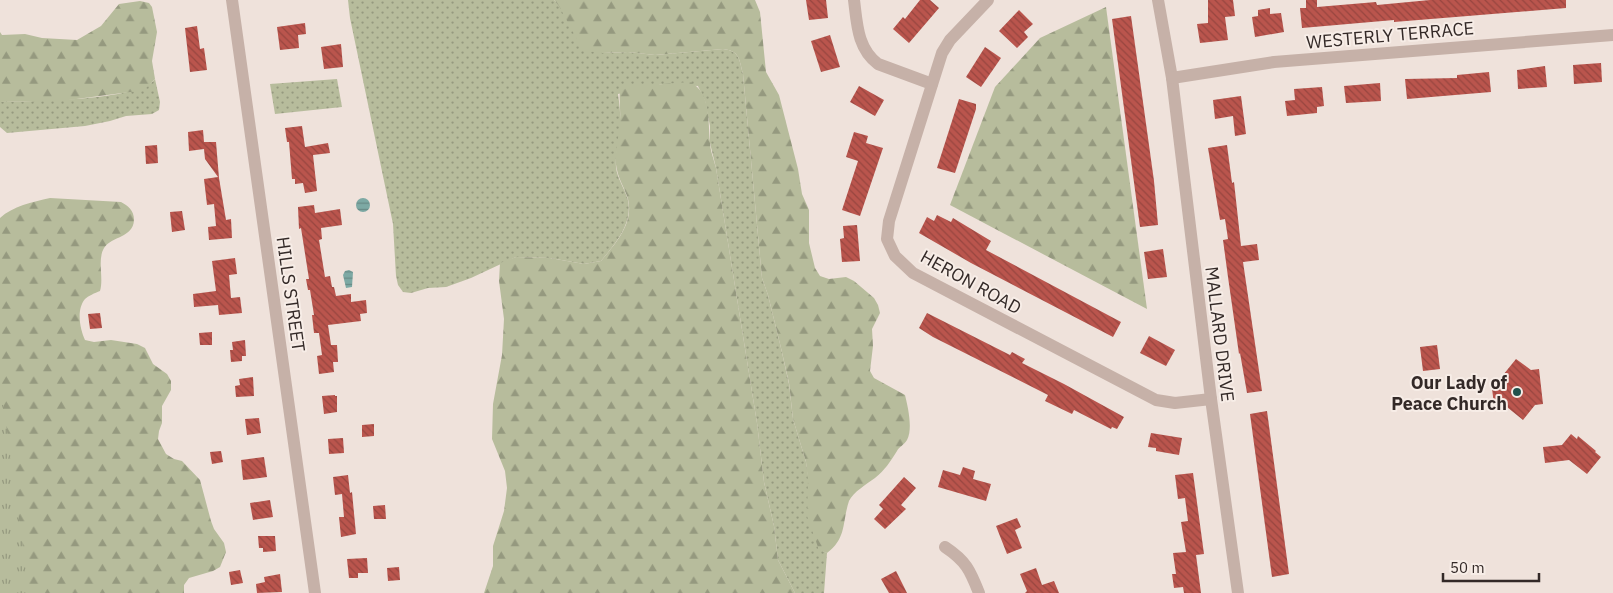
<svg xmlns="http://www.w3.org/2000/svg" width="1613" height="593" font-family="'IBM Plex Sans',sans-serif">
<defs>
<pattern id="grass-dots" width="8" height="8" patternUnits="userSpaceOnUse" patternTransform="scale(1.25)"><rect width="8" height="8" fill="#b7bc9c"/><path d="M2 2h.1M6 6h.1" fill="none" stroke="#95997f" stroke-width="1.8" stroke-linecap="round"/></pattern>
<pattern id="forest-firs" width="22" height="20" patternUnits="userSpaceOnUse" patternTransform="scale(1.25)"><rect width="22" height="20" fill="#b7bc9c"/><path d="M5 1l3.5 6h-7zM16 11l3.5 6h-7z" fill="#95997f"/></pattern>
<pattern id="park-tufts" width="24" height="20" patternUnits="userSpaceOnUse" patternTransform="scale(1.25)"><rect width="24" height="20" fill="#b7bc9c"/><path d="M3 7l-1-3M5 7V3M7 7l1-3M15 17l-1-3M17 17v-4M19 17l1-3" fill="none" stroke="#95997f"/></pattern>
<pattern id="water-rules" width="6" height="5" patternUnits="userSpaceOnUse" patternTransform="scale(1.25)"><rect width="6" height="5" fill="#7da9a4"/><path d="M0 2.5h6" fill="none" stroke="#678a86"/></pattern>
<pattern id="building-back-hatch" width="6" height="6" patternUnits="userSpaceOnUse" patternTransform="scale(1.25)"><rect width="6" height="6" fill="#ba554d"/><path d="M-1 5l2 2M0 0l6 6M5-1l2 2" fill="none" stroke="#984640"/></pattern>
</defs>
<rect width="100%" height="100%" fill="#efe2db"/>
<!-- grass -->
<g fill="url(#grass-dots)">
<path d="M 348,0 L 554,0 L 603,53 L 628,52 L 655,55 L 723,49 C 740,51 739,59 743,74 L 762,278 L 768,295 L 781,348 L 789,384 L 793,419 L 806,462 L 819,549 L 827,553 L 824,593 L 795,593 L 778,560 L 774,526 L 764,482 L 757,423 L 716,168 L 710,143 L 710,126 L 705,101 L 698,86 L 663,84 L 618,94 C 620,107 621,120 620,133 C 619,144 615,155 616,167 C 617,178 625,189 628,200 C 633,224 615,244 601,261 L 584,264 L 550,258 L 516,257 L 471,278 L 446,287 L 428,288 L 411,293 L 403,292 L 398,285 L 396,276 L 393,224 L 350,18 Z"/>
<path d="M 155,79 L 160,102 L 159,110 L 152,114 L 126,116 L 110,121 L 85,126 L 7,133 L 0,127 L 0,102 C 28,101 140,101 155,79 Z"/>
<polygon points="337,79 342,107 275,114 270,84"/>
</g>
<!-- forest -->
<g fill="url(#forest-firs)">
<path d="M 554,0 L 755,0 L 760,12 L 766,72 L 779,95 L 798,169 L 802,194 L 809,210 L 809,243 L 815,268 L 820,276 L 829,279 L 846,277 L 854,281 L 874,298 L 878,305 L 880,313 L 872,329 L 873,346 L 870,371 L 874,378 L 905,395 C 908,407 913,429 907,440 C 904,445 899,447 897,451 C 890,462 885,470 875,478 C 867,484 853,492 849,501 C 842,522 847,538 827,553 L 819,550 L 807,516 L 808,480 L 806,462 L 793,419 L 789,383 L 781,348 L 768,295 L 762,278 L 743,74 C 739,59 740,51 723,49 L 655,55 L 628,52 L 603,53 L 586,51 L 580,45 L 559,6 Z"/>
<polygon points="140,1 149,3 152,7 157,32 152,61 155,79 146,88 138,91 61,101 0,102 0,32 2,35 25,34 42,38 77,40 101,26 119,4"/>
<polygon points="1106,7 1147,309 950,205 995,87 1040,38"/>
<path d="M 690,82 C 711,92 708,122 710,142 C 710,150 714,160 716,168 L 757,423 L 764,482 L 774,526 L 778,560 L 795,593 L 484,593 L 493,566 L 493,546 L 504,511 L 507,488 L 505,471 L 492,439 L 493,404 L 502,355 L 504,319 L 499,281 L 500,263 L 516,257 L 550,258 L 584,264 L 601,261 C 615,244 634,224 628,199 C 625,189 619,180 617,170 C 613,154 620,136 620,120 C 621,108 618,97 621,85 L 646,86 L 663,84 Z"/>
<path d="M 50,198 L 121,202 C 128,206 134,210 134,220 C 133,238 112,236 104,248 C 97,260 104,278 100,291 C 95,293 88,296 85,299 C 76,310 80,329 85,340 L 94,342 L 111,340 L 137,344 L 145,348 L 153,364 L 167,374 L 171,381 L 171,390 L 162,406 L 162,423 L 159,431 L 158,439 L 166,454 L 174,459 L 182,461 L 200,480 L 211,521 L 214,529 L 224,543 L 226,552 L 220,567 L 213,571 L 189,578 L 184,585 L 184,593 L 0,593 L 0,218 C 13,206 32,202 50,198 Z"/>
</g>
<!-- park -->
<polygon fill="url(#park-tufts)" points="0,379 29,593 0,593"/>
<!-- water -->
<g fill="url(#water-rules)">
<circle cx="363" cy="205" r="7"/>
<polygon points="349,270 353,272 352,287 346,288 343,275 345,271"/>
</g>
<!-- building -->
<g fill="url(#building-back-hatch)">
<polygon points="806,0 826,0 828,18 809,20"/>
<polygon points="920,0 930,0 939,8 909,43 893,29 903,17 905,19"/>
<polygon points="1208,0 1233,0 1235,16 1225,17 1228,40 1200,43 1197,24 1208,23"/>
<polygon points="1306,0 1317,0 1317,7 1376,2 1377,5 1430,0 1566,0 1566,8 1394,22 1394,20 1302,28 1300,8 1306,8"/>
<polygon points="1270,8 1270,14 1281,13 1284,32 1255,37 1252,17 1258,16 1258,10"/>
<polygon points="1019,10 1033,24 1024,32 1028,37 1017,48 999,31"/>
<polygon points="1131,16 1154,181 1158,225 1140,227 1112,19"/>
<polygon points="305,23 306,34 298,35 299,48 280,50 277,27"/>
<polygon points="197,26 200,49 204,48 207,70 190,72 185,28"/>
<polygon points="830,35 840,67 821,72 811,41"/>
<polygon points="341,44 343,67 324,69 321,47"/>
<polygon points="985,47 1001,58 981,87 966,77"/>
<polygon points="1601,63 1602,82 1574,84 1573,65"/>
<polygon points="1545,66 1547,87 1518,89 1517,70"/>
<polygon points="1489,72 1491,92 1407,99 1405,79 1457,78 1457,75"/>
<polygon points="1380,83 1381,101 1346,103 1344,86"/>
<polygon points="859,86 884,100 875,116 850,102"/>
<polygon points="1322,87 1324,106 1317,107 1317,113 1287,116 1285,101 1295,100 1294,89"/>
<polygon points="1241,96 1246,134 1235,136 1233,116 1215,119 1213,100"/>
<polygon points="959,99 976,104 976,109 955,173 937,168"/>
<polygon points="302,126 305,147 328,143 330,153 313,155 317,191 305,193 303,183 295,184 295,179 292,179 289,142 287,142 285,128"/>
<polygon points="203,130 204,142 216,142 219,178 226,220 231,219 232,238 209,240 208,227 216,226 214,204 207,205 204,179 218,177 205,159 204,149 189,151 188,132"/>
<polygon points="854,132 868,136 866,143 883,148 860,216 842,210 858,161 846,157"/>
<polygon points="157,145 158,163 146,164 145,146"/>
<polygon points="1227,145 1232,183 1234,182 1241,246 1257,244 1259,260 1243,262 1262,391 1247,393 1240,353 1239,354 1228,277 1223,240 1228,239 1225,219 1220,220 1208,148"/>
<polygon points="314,205 315,213 340,209 342,225 321,228 322,239 319,240 325,277 330,276 332,287 334,287 336,296 351,294 351,302 366,300 367,313 360,314 361,321 328,325 331,345 337,345 338,362 333,362 334,372 319,374 317,356 322,355 319,333 314,333 312,315 314,315 310,290 308,290 306,279 309,279 301,228 299,229 298,207"/>
<polygon points="182,211 185,230 172,232 170,212"/>
<polygon points="937,215 951,222 953,218 991,241 986,250 1121,322 1113,337 971,263 919,233 927,217 934,221"/>
<polygon points="857,225 860,261 842,262 840,239 844,238 843,226"/>
<polygon points="1163,249 1167,277 1148,279 1144,252"/>
<polygon points="235,258 237,274 229,275 231,298 240,297 242,313 219,315 218,305 194,307 193,294 216,291 212,261"/>
<polygon points="100,313 102,328 90,329 88,314"/>
<polygon points="927,313 1010,355 1012,352 1025,359 1022,363 1064,384 1124,417 1117,429 1112,427 1111,429 1074,410 1072,414 1045,401 1048,395 933,337 919,328"/>
<polygon points="212,332 212,345 200,345 199,333"/>
<polygon points="1149,336 1175,350 1166,366 1140,353"/>
<polygon points="245,340 246,356 242,356 242,361 231,362 230,350 233,350 232,342"/>
<polygon points="1437,345 1440,369 1423,371 1420,347"/>
<polygon points="1516,359 1531,370 1539,369 1543,404 1535,405 1523,420 1502,403 1494,404 1491,381 1499,380"/>
<polygon points="253,377 254,396 236,397 235,386 240,385 239,379"/>
<polygon points="335,395 335,396 337,396 337,412 324,414 322,396"/>
<polygon points="1267,411 1289,574 1272,577 1250,414"/>
<polygon points="259,418 261,433 247,435 245,419"/>
<polygon points="374,424 374,436 362,437 362,425"/>
<polygon points="1151,433 1182,438 1179,455 1156,451 1156,448 1148,447"/>
<polygon points="1571,434 1577,439 1578,436 1596,451 1595,452 1601,457 1587,474 1569,460 1545,463 1543,447 1562,445"/>
<polygon points="343,438 344,453 329,454 328,439"/>
<polygon points="221,451 223,462 212,464 210,452"/>
<polygon points="264,457 267,477 243,480 241,460"/>
<polygon points="963,467 975,471 973,479 991,484 986,501 938,487 943,470 960,475"/>
<polygon points="1193,473 1204,554 1196,555 1201,593 1184,593 1183,587 1174,588 1172,574 1176,574 1173,553 1186,552 1181,522 1188,521 1185,498 1178,499 1175,475"/>
<polygon points="348,475 350,493 352,492 356,534 341,537 339,517 344,517 342,494 335,495 333,477"/>
<polygon points="904,477 916,488 901,505 906,509 885,529 874,519 883,509 879,505"/>
<polygon points="270,500 273,517 253,520 250,503"/>
<polygon points="385,505 386,519 374,519 373,506"/>
<polygon points="1017,518 1021,527 1015,530 1022,548 1007,554 996,526"/>
<polygon points="258,536 275,536 276,551 263,552 263,548 259,548"/>
<polygon points="367,558 368,573 358,573 358,578 349,578 347,559"/>
<polygon points="399,567 400,580 388,581 387,568"/>
<polygon points="1036,568 1042,585 1054,581 1059,593 1025,593 1027,591 1020,574"/>
<polygon points="240,570 243,583 231,585 229,572"/>
<polygon points="896,571 907,593 889,593 881,579"/>
<polygon points="280,574 282,592 257,593 256,584 265,582 264,577"/>
</g>
<g fill="none" stroke-linecap="round" stroke-linejoin="round">
<!-- minor -->
<g stroke="#c6b1a8" stroke-width="12">
<path d="M 854,0 C 857,23 857,48 878,64 L 932,84"/>
<polyline points="988,0 950,40 942,53 889,221 887,239 895,256 913,273 1156,400 1175,403 1211,399"/>
<polyline points="1158,0 1172,78 1211,399 1238,593"/>
<polyline points="1172,78 1274,62 1613,35"/>
<path d="M 945,547 C 966,561 970,570 979,593"/>
</g>
<!-- tertiary -->
<polyline stroke="#c6b1a8" stroke-width="12" points="232,0 315,593"/>
</g>
<!-- markers -->
<circle fill="#21514c" stroke="#f7ede7" stroke-width="2" cx="1517" cy="392" r="5"/>
<g text-anchor="middle" dominant-baseline="central" stroke-width="4" stroke-linejoin="round" paint-order="stroke">
<!-- street labels -->
<g font-size="18" fill="#332927" stroke="#f7ede7">
<text transform="translate(1390 35) rotate(-5)">WESTERLY TERRACE</text>
<text transform="translate(971 282) rotate(29)">HERON ROAD</text>
<text transform="translate(291 294) rotate(82)">HILLS STREET</text>
<text transform="translate(1220 334) rotate(83)">MALLARD DRIVE</text>
</g>
<!-- poi labels -->
<g font-size="18" font-weight="bold" fill="#332927" stroke="#f7ede7" text-anchor="end">
<text x="1507" y="382">Our Lady of<tspan x="1507" dy="21">Peace Church</tspan></text>
</g>
</g>
<!-- scale -->
<path d="M1443 573v8h96v-8" fill="none" stroke="#332927" stroke-width="2.5"/>
<text x="1450" y="573" font-size="15" fill="#332927" stroke="#f7ede7" stroke-width="4" paint-order="stroke">50 m</text>
</svg>
